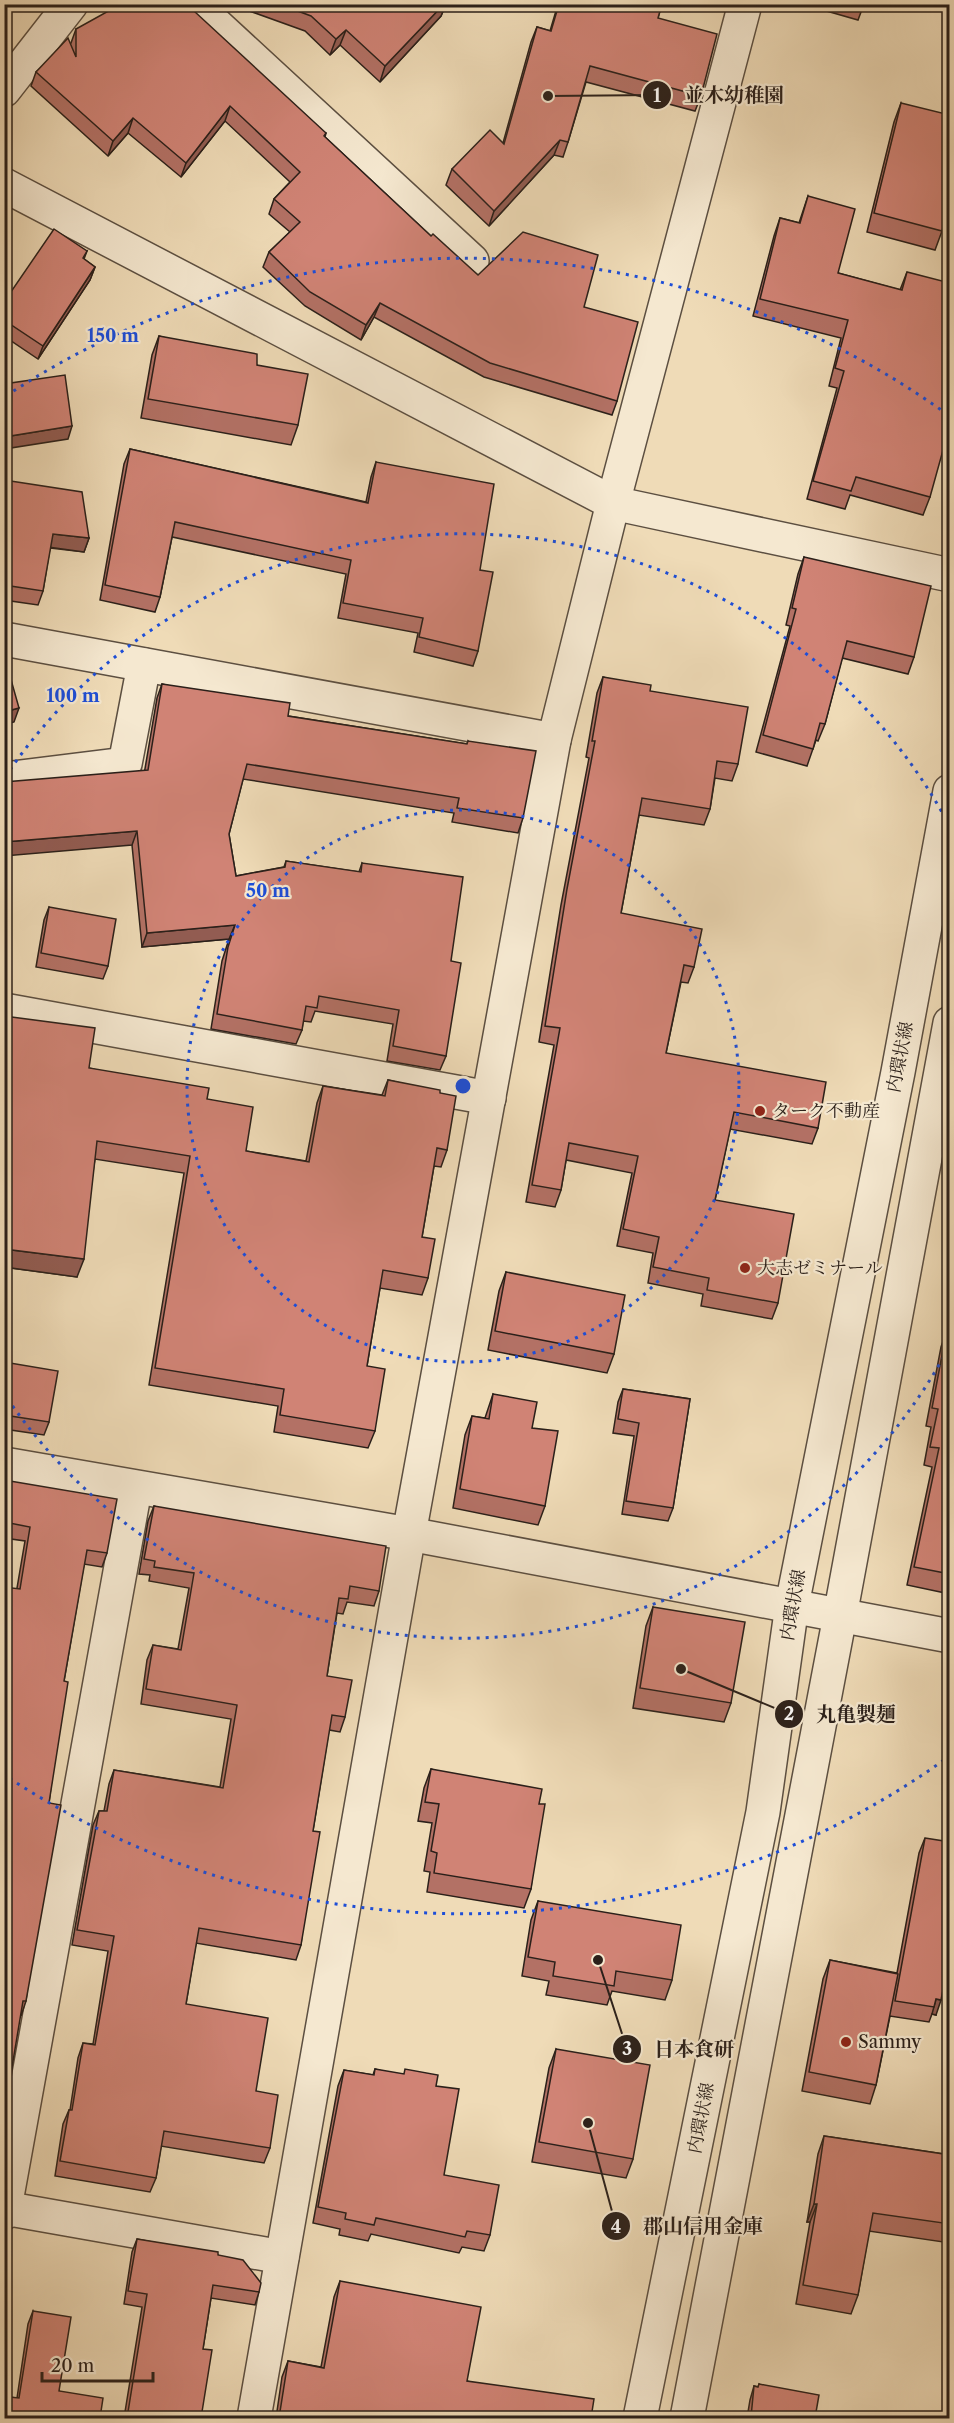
<svg xmlns="http://www.w3.org/2000/svg" width="954" height="2423" font-family="'Libre Caslon Text','Noto Serif JP',serif">
<rect width="100%" height="100%" fill="#efdbb7"/>
<filter id="stains"><feTurbulence type="fractalNoise" baseFrequency=".00333" numOctaves="4"/><feColorMatrix values="0 0 0 0 .2 0 0 0 0 .09 0 0 0 0 .02 0 0 0 .5 -.17"/></filter>
<radialGradient id="worn" r=".72"><stop offset=".6" stop-color="#630" stop-opacity="0"/><stop offset="1" stop-color="#630" stop-opacity=".3"/></radialGradient>
<g fill="none" stroke-linecap="round" stroke-linejoin="round">
<defs>
<g id="minor">
<polyline points="188,4 199,9 472,261"/>
<polyline points="4,90 71,4"/>
<polyline points="4,185 613,503 950,575"/>
<polyline points="4,639 554,740"/>
<polyline points="4,779 125,764 144,665"/>
<polyline points="4,1010 489,1098"/>
<polyline points="4,1464 409,1534 950,1636"/>
<polyline points="4,2208 282,2257"/>
<polyline points="4,2213 135,1489"/>
<polyline points="254,2418 409,1534 554,740 613,503 745,4"/>
<polyline points="640,2418 763,1812 792,1605 898,1072 950,791"/>
<polyline points="687,2418 840,1616 950,1023"/>
</g>
</defs>
<!-- minor casing -->
<use href="#minor" stroke="#5c4f41" stroke-width="36"/>
<!-- minor -->
<use href="#minor" stroke="#f5e8d0" stroke-width="33"/>
</g>
<!-- wall -->
<g fill="#b37165" stroke="#2b201a" stroke-width="1.5">
<polygon points="230,4 446,4 441,16 380,82 340,45 330,55 305,31"/>
<polygon points="558,4 662,4 658,18 701,96 695,111 586,82 568,142 563,157 554,155 489,226 446,185 452,169 503,143 531,42 537,27 550,31"/>
<polygon points="802,4 864,4 858,20"/>
<polygon points="76,29 326,133 325,137 431,236 478,275 584,307 617,401 612,415 484,377 374,317 361,340 305,306 263,267 269,252 290,232 269,214 274,199 290,182 225,121 181,177 128,133 108,156 31,86 36,72 71,43"/>
<polygon points="901,103 942,231 935,250 867,232 894,122"/>
<polygon points="808,196 838,273 900,290 907,272 930,497 923,515 850,495 845,509 807,499 837,388 829,386 841,338 753,316 774,236 780,218 799,223"/>
<polygon points="87,251 84,259 95,267 90,280 38,359 4,336 4,302"/>
<polygon points="159,336 257,365 298,425 291,445 141,418 152,355"/>
<polygon points="130,449 366,502 371,477 376,462 480,570 478,651 473,666 414,652 418,633 338,618 346,574 172,537 160,597 155,612 100,600 124,464"/>
<polygon points="4,480 89,538 84,552 50,548 43,591 38,605 4,600"/>
<polygon points="804,557 914,657 908,674 842,658 825,724 818,741 816,740 807,766 756,752 790,626 786,625 798,574"/>
<polygon points="603,677 650,691 738,764 732,781 715,778 710,809 704,825 639,815 621,913 694,967 688,983 681,982 666,1053 818,1128 812,1144 730,1129 715,1200 778,1303 772,1319 701,1306 703,1294 648,1283 653,1253 617,1246 632,1173 566,1160 561,1190 555,1207 526,1202 554,1045 539,1042 561,905 589,758 586,757 597,693"/>
<polygon points="162,684 288,716 467,744 468,741 523,818 518,833 452,822 454,813 243,779 229,834 236,876 284,867 286,861 359,872 362,863 451,961 446,1056 440,1070 387,1061 393,1024 315,1011 311,1022 303,1021 302,1030 296,1044 211,1029 222,961 229,939 142,947 132,845 157,698"/>
<polygon points="49,907 108,966 103,979 36,967 44,920"/>
<polygon points="4,1016 89,1068 207,1099 246,1151 306,1161 317,1103 323,1086 382,1095 388,1080 440,1093 447,1150 441,1167 434,1166 422,1237 428,1278 422,1295 380,1288 367,1366 375,1431 368,1448 274,1432 278,1406 149,1385 184,1173 95,1159 77,1277 4,1267"/>
<polygon points="506,1272 614,1354 607,1373 488,1350 499,1291"/>
<polygon points="950,1311 950,1594 907,1585 932,1467 924,1465 931,1427 926,1426 941,1347 946,1333"/>
<polygon points="4,1362 49,1422 44,1435 4,1429"/>
<polygon points="623,1389 690,1399 673,1508 668,1521 622,1514 634,1436 613,1433 618,1402"/>
<polygon points="493,1394 532,1428 545,1506 538,1525 453,1508 465,1435 472,1416 485,1418"/>
<polygon points="4,1480 107,1553 102,1567 84,1564 64,1681 49,1803 26,2001 21,2016 17,1588 25,1541 4,1538"/>
<polygon points="154,1506 379,1591 374,1606 347,1602 343,1614 337,1613 327,1676 345,1717 340,1732 329,1730 313,1831 301,1945 296,1960 196,1943 186,2004 256,2091 270,2148 264,2163 161,2146 156,2178 150,2192 55,2176 63,2124 69,2110 70,2110 78,2058 83,2043 93,2044 108,1951 72,1945 93,1825 99,1811 104,1811 109,1784 114,1770 220,1787 231,1719 141,1704 147,1660 153,1645 178,1649 189,1588 149,1581 150,1575 139,1574 148,1521"/>
<polygon points="653,1607 731,1703 724,1722 633,1708 646,1626"/>
<polygon points="431,1769 539,1804 531,1889 524,1908 427,1892 430,1872 424,1871 432,1823 418,1821 424,1788"/>
<polygon points="925,1838 936,2015 932,2014 929,2022 890,2016 876,2085 870,2104 802,2091 823,1979 830,1960 897,1973 919,1853"/>
<polygon points="538,1901 672,1980 665,2000 612,1991 607,2005 546,1995 549,1981 522,1976 531,1920"/>
<polygon points="556,2049 633,2159 626,2178 532,2162 549,2068"/>
<polygon points="375,2069 436,2086 444,2175 490,2235 484,2251 462,2247 459,2253 371,2234 368,2241 339,2235 340,2229 313,2223 338,2086 344,2070 373,2075"/>
<polygon points="824,2136 950,2155 950,2243 869,2231 858,2295 851,2314 796,2304 810,2222 807,2222 818,2154"/>
<polygon points="137,2239 218,2255 259,2292 255,2305 211,2298 203,2349 201,2418 124,2418 142,2307 124,2304 132,2252"/>
<polygon points="340,2281 467,2381 591,2418 276,2418 282,2377 288,2361 321,2367 334,2297"/>
<polygon points="33,2311 59,2391 100,2418 4,2418 4,2409 9,2397 17,2398 28,2324"/>
<polygon points="759,2384 815,2418 747,2418 750,2400 754,2386 758,2387"/>
</g>
<!-- shaded-wall -->
<g fill="#925c52" stroke="#2b201a" stroke-width="1.5">
<polygon points="444,4 446,4 441,16 380,82 385,66"/>
<polygon points="346,30 340,45 330,55 336,39"/>
<polygon points="230,106 225,121 181,177 186,163"/>
<polygon points="133,118 128,133 108,156 113,141"/>
<polygon points="560,140 554,155 489,226 494,211"/>
<polygon points="95,267 90,280 38,359 43,346"/>
<polygon points="380,303 374,317 361,340 366,325"/>
<polygon points="72,426 68,439 4,449 4,437"/>
<polygon points="53,534 89,538 84,552 48,547"/>
<polygon points="19,708 14,722 4,725 4,712"/>
<polygon points="137,831 132,845 4,856 4,842"/>
<polygon points="235,925 229,939 142,947 147,933"/>
<polygon points="4,1145 11,1146 5,1163 4,1163"/>
<polygon points="4,1249 84,1259 77,1277 4,1267"/>
<polygon points="936,1999 941,2000 936,2015 932,2014"/>
<polygon points="814,2204 817,2204 810,2222 807,2222"/>
</g>
<!-- building -->
<g fill="#d08375" stroke="#2b201a" stroke-width="1.5">
<polygon points="121,4 184,4 194,11 326,133 324,136 431,236 433,234 478,275 523,232 598,255 584,307 638,322 617,401 490,363 380,303 366,325 310,292 269,252 300,222 274,199 300,172 230,106 186,163 133,118 113,141 36,72 68,38 76,57 76,29"/>
<polygon points="279,4 444,4 385,66 346,30 336,39 311,16"/>
<polygon points="559,4 662,4 658,18 717,34 701,96 590,66 568,142 560,140 494,211 452,169 490,130 504,144 537,27 551,31"/>
<polygon points="901,103 950,115 950,202 942,231 874,213"/>
<polygon points="808,196 855,209 838,273 902,290 907,272 950,283 950,425 930,497 856,477 851,491 813,481 844,371 835,368 848,320 760,299 780,218 800,223"/>
<polygon points="54,229 87,251 83,258 95,267 43,346 4,320 4,302"/>
<polygon points="159,336 257,354 257,365 308,374 298,425 148,399"/>
<polygon points="65,375 72,426 4,437 4,384"/>
<polygon points="130,449 368,503 376,462 494,484 480,570 493,572 478,651 419,637 423,618 343,603 351,560 175,522 160,597 105,585"/>
<polygon points="4,480 82,492 89,538 53,534 43,591 4,585"/>
<polygon points="804,557 931,586 914,657 847,641 825,724 820,723 813,749 763,735 796,609 792,608"/>
<polygon points="6,662 19,708 4,712 4,663"/>
<polygon points="603,677 651,685 650,691 748,707 738,764 717,761 710,809 642,798 621,913 702,929 694,967 684,965 666,1053 826,1082 818,1128 734,1112 715,1200 794,1214 778,1303 707,1290 709,1278 653,1267 659,1237 623,1229 638,1156 569,1143 561,1190 532,1185 560,1028 545,1026 567,889 595,741 592,741"/>
<polygon points="162,684 290,703 288,716 467,744 468,741 536,751 523,818 457,808 459,798 247,764 229,834 236,876 285,867 286,861 361,872 362,863 463,877 451,961 461,963 446,1056 393,1046 399,1010 319,996 317,1008 306,1006 302,1030 217,1014 228,947 235,925 147,933 137,831 4,842 4,782 148,770"/>
<polygon points="49,907 116,919 108,966 41,953"/>
<polygon points="4,1016 95,1028 89,1068 209,1088 207,1099 253,1107 246,1151 309,1162 323,1086 385,1096 388,1080 440,1090 440,1093 456,1096 447,1150 437,1148 422,1237 435,1239 428,1278 383,1270 367,1366 385,1369 375,1431 280,1415 284,1389 155,1368 190,1156 97,1141 84,1259 4,1249 4,1195 11,1146 4,1145"/>
<polygon points="506,1272 625,1295 614,1354 495,1331"/>
<polygon points="947,1329 950,1329 950,1574 914,1567 939,1448 930,1447 938,1409 932,1408"/>
<polygon points="4,1362 58,1371 49,1422 4,1415"/>
<polygon points="623,1389 690,1399 673,1508 626,1501 639,1423 618,1419"/>
<polygon points="493,1394 537,1402 532,1428 558,1431 545,1506 460,1489 472,1416 489,1419"/>
<polygon points="4,1480 117,1499 107,1553 87,1550 64,1681 68,1682 49,1803 61,1805 26,2001 23,2001 4,2115 4,1587 20,1589 30,1527 4,1522"/>
<polygon points="154,1506 386,1546 379,1591 350,1586 348,1599 339,1598 327,1676 352,1680 345,1717 332,1715 313,1831 320,1832 301,1945 199,1928 186,2004 268,2018 256,2091 278,2095 270,2148 164,2131 156,2178 60,2161 69,2110 72,2110 83,2043 95,2045 114,1936 77,1930 99,1811 107,1811 114,1770 223,1788 237,1705 146,1689 153,1645 181,1650 194,1573 154,1567 155,1561 144,1559"/>
<polygon points="653,1607 745,1622 731,1703 640,1688"/>
<polygon points="431,1769 542,1789 539,1804 545,1804 531,1889 434,1873 437,1853 431,1851 439,1804 425,1802"/>
<polygon points="925,1838 950,1842 950,1955 941,2000 936,1999 934,2007 895,2001"/>
<polygon points="538,1901 681,1925 672,1980 616,1971 614,1986 553,1976 555,1962 528,1957"/>
<polygon points="830,1960 898,1974 876,2085 809,2072"/>
<polygon points="556,2049 650,2065 633,2159 539,2142"/>
<polygon points="375,2069 404,2074 405,2069 438,2075 436,2086 459,2089 444,2175 499,2185 490,2235 467,2231 465,2237 376,2218 374,2225 345,2219 346,2213 318,2207 344,2070 374,2075"/>
<polygon points="824,2136 950,2155 950,2224 873,2213 858,2295 803,2285 817,2204 814,2204"/>
<polygon points="137,2239 218,2252 218,2255 243,2260 261,2283 259,2292 213,2285 203,2349 212,2350 201,2418 168,2418 128,2412 147,2294 128,2291"/>
<polygon points="340,2281 481,2307 467,2381 594,2399 591,2418 279,2418 288,2361 324,2368"/>
<polygon points="33,2311 71,2317 59,2391 103,2398 100,2418 6,2418 9,2397 19,2398"/>
<polygon points="759,2384 819,2395 815,2418 757,2418 751,2417 754,2386 758,2387"/>
</g>
<!-- distance rings -->
<g fill="none" stroke="#1d4ed8" stroke-width="3" stroke-dasharray="3 6">
<circle cx="463" cy="1086" r="276"/>
<path d="M948 1349A552 552 0 0 1 5 1395M5 777A552 552 0 0 1 948 823"/>
<path d="M944 1760A828 828 0 0 1 6 1776M6 396A828 828 0 0 1 944 412"/>
</g>
<!-- markers -->
<g fill="#8f2418" stroke="#f5e8d0" stroke-width="2">
<circle cx="760" cy="1111" r="6"/>
<circle cx="745" cy="1268" r="6"/>
<circle cx="846" cy="2042" r="6"/>
</g>
<g text-anchor="middle" dominant-baseline="central" stroke-width="4.5" stroke-linejoin="round" paint-order="stroke">
<!-- street labels -->
<g font-size="18" fill="#2b201a" stroke="#f5e8d0">
<text transform="translate(900 1057) rotate(-79)">内環状線</text>
<text transform="translate(793 1605) rotate(-80)">内環状線</text>
<text transform="translate(701 2118) rotate(-79)">内環状線</text>
</g>
<!-- poi labels -->
<g font-size="18" fill="#2b201a" stroke="#f5e8d0" text-anchor="start">
<text x="772" y="1111">ターク不動産</text>
<text x="757" y="1268">大志ゼミナール</text>
<text x="858" y="2042">Sammy</text>
</g>
</g>
<circle cx="463" cy="1086" r="9" fill="#1d4ed8" stroke="#f5e8d0" stroke-width="3"/>
<g font-size="18" text-anchor="middle" font-weight="bold" fill="#1d4ed8" stroke="#f5e8d0" stroke-width="4.5" stroke-linejoin="round" paint-order="stroke">
<text x="113" y="342">150 m</text>
<text x="73" y="702">100 m</text>
<text x="268" y="897">50 m</text>
</g>
<!-- callouts -->
<path fill="none" stroke="#2b201a" stroke-width="2" d="M548 96L657 95M681 1669L789 1714M598 1960L627 2049M588 2123L616 2226"/>
<g fill="#2b201a" stroke="#f5e8d0" stroke-width="2">
<circle cx="548" cy="96" r="6"/>
<circle cx="681" cy="1669" r="6"/>
<circle cx="598" cy="1960" r="6"/>
<circle cx="588" cy="2123" r="6"/>
<circle cx="657" cy="95" r="15"/>
<circle cx="789" cy="1714" r="15"/>
<circle cx="627" cy="2049" r="15"/>
<circle cx="616" cy="2226" r="15"/>
</g>
<g font-size="18" text-anchor="middle" font-weight="bold" fill="#fff">
<text x="657" y="102">1</text>
<text x="789" y="1720">2</text>
<text x="627" y="2055">3</text>
<text x="616" y="2233">4</text>
</g>
<g font-size="20" text-anchor="middle" font-weight="bold" fill="#2b201a" stroke="#f5e8d0" stroke-width="4.5" stroke-linejoin="round" paint-order="stroke">
<text x="734" y="102">並木幼稚園</text>
<text x="856" y="1721">丸亀製麺</text>
<text x="694" y="2056">日本食研</text>
<text x="703" y="2233">郡山信用金庫</text>
</g>
<!-- margin -->
<rect width="954" height="2423" fill="none" stroke="#efdbb7" stroke-width="24"/>
<rect x="6" y="6" width="942" height="2411" fill="none" stroke="#2b201a" stroke-width="3"/>
<rect x="12" y="12" width="930" height="2399" fill="none" stroke="#2b201a" stroke-width="1.5"/>
<!-- scale -->
<path d="M42 2372v9h111v-9" fill="none" stroke="#2b201a" stroke-width="3"/>
<text x="51" y="2372" font-size="18" fill="#2b201a" stroke="#f5e8d0" stroke-width="4.5" paint-order="stroke">20 m</text>
<rect width="100%" height="100%" filter="url(#stains)"/>
<rect width="100%" height="100%" fill="url(#worn)"/>
</svg>
